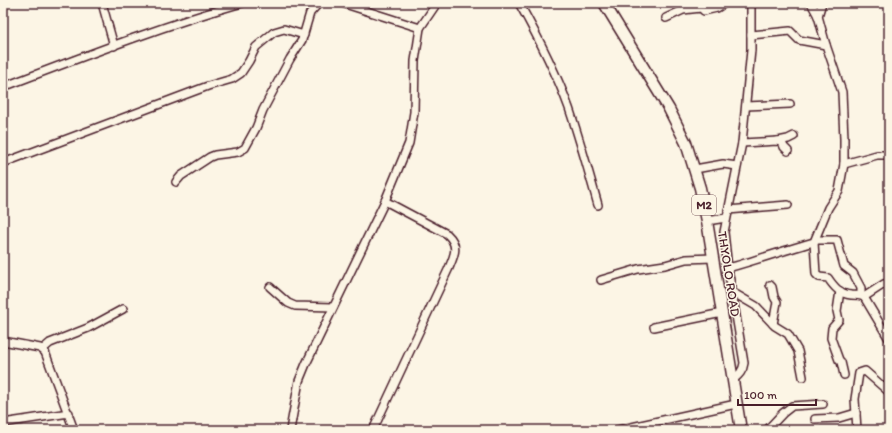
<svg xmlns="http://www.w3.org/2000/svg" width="892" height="433" font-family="Itim,sans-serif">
<rect width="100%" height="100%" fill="#fcf5e5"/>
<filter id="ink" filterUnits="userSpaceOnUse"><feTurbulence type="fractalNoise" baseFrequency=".025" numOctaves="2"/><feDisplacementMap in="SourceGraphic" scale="8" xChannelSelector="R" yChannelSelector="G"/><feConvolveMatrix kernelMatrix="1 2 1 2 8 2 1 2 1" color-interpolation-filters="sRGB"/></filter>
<g filter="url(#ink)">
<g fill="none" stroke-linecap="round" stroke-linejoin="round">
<defs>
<g id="minor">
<polyline points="102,3 114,46"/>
<polyline points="342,3 420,28"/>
<path d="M 519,3 C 538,37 556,72 569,108 C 580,140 589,173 598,205"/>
<polyline points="811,3 818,16 826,45"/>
<polyline points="818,16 822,3"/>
<polyline points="666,18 683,10 701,8 704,11 717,8 725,3"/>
<path d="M 751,35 L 790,31 L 799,40 L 826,45 L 842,92 L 844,139 L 844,164 L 839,191 L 828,208 L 814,242 L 816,274 L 819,277 L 828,278 C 834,287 840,294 851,295 C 856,295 860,295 864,297 L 889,339"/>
<path d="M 3,87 C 82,57 161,26 242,3"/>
<polyline points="746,106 790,104"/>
<polyline points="778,141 788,139 794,136"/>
<polyline points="742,143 777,141 782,142 784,147 788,151"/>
<polyline points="3,163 208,86 232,79 241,73 249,61 256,47 274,32 284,29 304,35"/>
<polyline points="844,164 877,155 889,155"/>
<polyline points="695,169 723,164 737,166"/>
<polyline points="176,182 181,176 210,157 215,155 238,152 245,148 256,128 263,110 290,59 302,40 310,13 319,3"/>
<polyline points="728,210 788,205"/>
<polyline points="707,221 726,218"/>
<path d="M 728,268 C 757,260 785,250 814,242 L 817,240 L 837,240 L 844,266 L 853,273 L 861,288 L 861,295"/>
<polyline points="601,280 638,269 665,265 686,259 713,258"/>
<polyline points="770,285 772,287 774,297 777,302 773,324"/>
<polyline points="270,287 288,303 295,306 333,307"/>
<polyline points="840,291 837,311 839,320 832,328 831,338 839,360 841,362 844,375"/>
<polyline points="732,292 756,306 775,326 788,334 798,351 803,377"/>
<polyline points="864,297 884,284 889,283"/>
<polyline points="654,327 722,313"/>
<polyline points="3,341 40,348 45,352 74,430"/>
<polyline points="43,349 50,343 88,328 123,309"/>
<path d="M 733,380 C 739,375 743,371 744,363 L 728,268 L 724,232 L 742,143 L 751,50 L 751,3"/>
<polyline points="815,419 839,418 856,413"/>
<polyline points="3,423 69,413"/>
<polyline points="290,430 299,381 306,364 385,201 409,143 414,112 415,61 420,28 437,3"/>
<path d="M 373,430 L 448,270 C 454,256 460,246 447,234 L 385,201"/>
<polyline points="618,430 736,404"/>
<polyline points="767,430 783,413 792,406 823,404"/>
<polyline points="857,430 855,399 859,373 865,371 889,392"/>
</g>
<polyline id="highway" points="604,3 669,109 686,143 700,188 707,221 741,430"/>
</defs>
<!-- minor casing -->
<use href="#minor" stroke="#4a1f2b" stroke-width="10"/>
<!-- highway casing -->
<use href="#highway" stroke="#4a1f2b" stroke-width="13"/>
<!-- minor -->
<use href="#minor" stroke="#fcf5e5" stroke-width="7"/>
<!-- highway -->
<use href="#highway" stroke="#fcf5e5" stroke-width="10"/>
</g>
</g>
<g text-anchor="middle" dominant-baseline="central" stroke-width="3" stroke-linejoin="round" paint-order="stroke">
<!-- shield labels -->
<rect fill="#fcf5e5" stroke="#7f5f63" stroke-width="1" x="692" y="195" width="24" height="20" rx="3"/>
<g font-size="12" font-weight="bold" fill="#4a1f2b">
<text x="704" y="205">M2</text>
</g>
<!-- street labels -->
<g font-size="13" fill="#4a1f2b" stroke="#fcf5e5">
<text transform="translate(729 274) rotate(81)">THYOLO ROAD</text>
</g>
</g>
<!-- margin -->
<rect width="892" height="433" fill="none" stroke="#fcf5e5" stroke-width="16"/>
<rect x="8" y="8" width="876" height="417" fill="none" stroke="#4a1f2b" stroke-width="1.5" filter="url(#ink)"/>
<!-- scale -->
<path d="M738 399v6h78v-6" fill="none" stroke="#4a1f2b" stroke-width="2"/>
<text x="744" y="399" font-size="12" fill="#4a1f2b" stroke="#fcf5e5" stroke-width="3" paint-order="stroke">100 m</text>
</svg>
